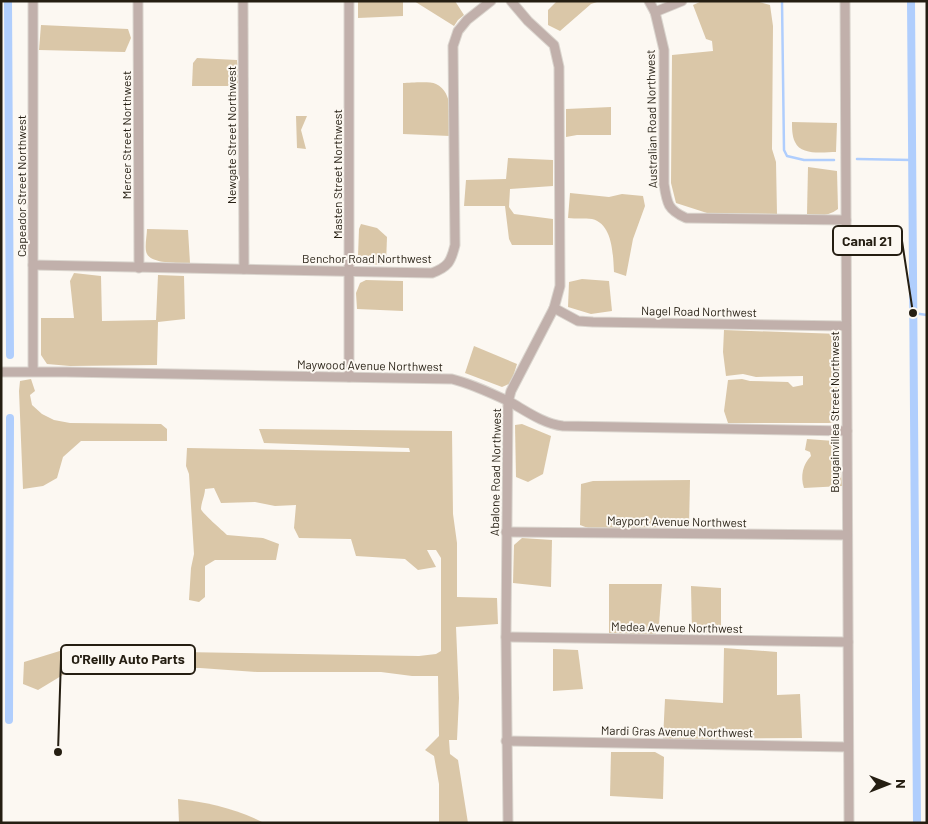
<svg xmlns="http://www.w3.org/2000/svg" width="928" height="824" font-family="Barlow,sans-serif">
<rect width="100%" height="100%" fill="#fcf8f2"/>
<!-- green -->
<g fill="#dac7a8">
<polygon points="358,1 403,1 403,16 358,18"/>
<polygon points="414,1 455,1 464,15 458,20 454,26"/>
<polygon points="557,1 600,1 591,4 560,31 548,25 548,10"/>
<polygon points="702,1 756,1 770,5 773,26 772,149 776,162 777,214 707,213 676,203 671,183 672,55 713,51 712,41 706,39 693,5"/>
<polygon points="41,25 128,29 131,38 125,52 39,50"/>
<polygon points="197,58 237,60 239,86 192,86 193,63"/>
<path d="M 403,83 C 411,83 429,81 436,84 C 454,92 450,120 450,136 L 403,134 Z"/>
<polygon points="611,107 611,135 577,135 566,137 566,109"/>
<polygon points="296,116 307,116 301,130 306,149 297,148"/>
<path d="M 792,122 L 837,123 L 836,152 C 824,152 801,156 795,142 C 792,136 792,128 792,122 Z"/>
<polygon points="508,158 553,160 553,186 510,189 509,207 514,214 553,219 553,245 512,245 509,239 505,206 464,206 466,180 506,179"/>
<path d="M 808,167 L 837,171 L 838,209 C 829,216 817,217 807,214 Z"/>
<path d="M 570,193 L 609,197 L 622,194 L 643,196 L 645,206 L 633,239 L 626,276 L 614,272 C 613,255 613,224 592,219 C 585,218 576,219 568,218 Z"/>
<polygon points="361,224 377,228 387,237 386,264 364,265 358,256 359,229"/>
<path d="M 147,229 L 188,230 L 190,263 C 180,263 152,264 147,254 C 144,248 147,236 147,229 Z"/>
<polygon points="74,273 101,276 102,321 156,320 158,275 184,276 185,319 158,322 157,365 70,366 47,364 41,355 41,318 74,318 70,281"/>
<polygon points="582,279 609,281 612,311 591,314 568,307 569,282"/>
<polygon points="366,280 403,281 403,311 357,309 356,293 360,283"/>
<polygon points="724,330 840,334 840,421 829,423 728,423 724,411 728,380 742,379 750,381 788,382 793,387 803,385 803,376 756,377 743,374 726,376 723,352"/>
<polygon points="474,346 517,364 511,383 502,387 465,373"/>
<polygon points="31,379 35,391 30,395 32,405 42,414 54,420 70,423 161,424 167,429 167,441 81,441 63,457 57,478 43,486 23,489 19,391 20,381"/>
<polygon points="522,424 551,436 543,474 528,482 516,477 515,425"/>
<path d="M 259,429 L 452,431 L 453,514 L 457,543 L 457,597 L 497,598 L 498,624 L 456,627 L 459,698 L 457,740 L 449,740 L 450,754 L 458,760 L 468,823 L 439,823 L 439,784 L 434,756 L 425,750 L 439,736 L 438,676 L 412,676 L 381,672 L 257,672 L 200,668 L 76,667 L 38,690 L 23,684 L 24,662 L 63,650 L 419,656 L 436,654 L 441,651 L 441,558 L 436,550 L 427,550 L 436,567 L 418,570 L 405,559 L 356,556 L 351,539 L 299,538 L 294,528 L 296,505 L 275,506 L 255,502 L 221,503 L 214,488 L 205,489 C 205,495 201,503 201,509 C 201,512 223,531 227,535 L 263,538 L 279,544 L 276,560 L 215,560 L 205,566 L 205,597 L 199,602 L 189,600 L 191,568 L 194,554 L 189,474 L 186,466 L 187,448 L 410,452 L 409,448 L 264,443 Z"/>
<path d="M 807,439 L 834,441 L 839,444 L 842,486 L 804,488 C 800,476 803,464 811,456 L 810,452 L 805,450 Z"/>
<polygon points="690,480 689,527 588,528 580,525 581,484 593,481"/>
<polygon points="522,538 552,540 551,587 513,583 514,545"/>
<polygon points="609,584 662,584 659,625 655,635 609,633"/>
<polygon points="691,586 721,588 721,634 692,632"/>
<polygon points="724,648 777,652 777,695 800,694 802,738 663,739 665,699 723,703"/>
<polygon points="553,649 578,650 583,689 553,691"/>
<polygon points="611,752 655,752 664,757 663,799 610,796"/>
<path d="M 178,799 C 207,802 237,809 264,823 L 179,823 Z"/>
</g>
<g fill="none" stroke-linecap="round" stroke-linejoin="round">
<!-- stream -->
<g stroke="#b0cefd" stroke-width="2.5">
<polyline points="782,1 784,150 787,156 804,160 834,160"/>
<polyline points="857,159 912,160"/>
<polyline points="913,313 927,315"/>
</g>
<!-- canal -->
<g stroke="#b0cefd" stroke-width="8">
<polyline points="8,1 10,355"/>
<polyline points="911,1 917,823"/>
<polyline points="9,720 10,418"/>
</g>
<defs>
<g id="minor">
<polyline points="33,1 33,371"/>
<polyline points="138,1 139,268"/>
<polyline points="243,1 244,269"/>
<polyline points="349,1 349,377"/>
<path d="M 649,1 L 655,12 L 664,50 L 664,184 C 667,204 668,210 686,218 L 846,220"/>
<polyline points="845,1 849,823"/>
<polyline points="655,12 682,1"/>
<path d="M 33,265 L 432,273 C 448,267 451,262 455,245 L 453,46 L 458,31 L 467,20 L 491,1"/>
<polyline points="554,308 578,321 593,322 846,326"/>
<path d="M 1,372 L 66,372 L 452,379 C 472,384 491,393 510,402 C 526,411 544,424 563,426 L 847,431"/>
<polyline points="506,532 847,535"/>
<polyline points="506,637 848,642"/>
<polyline points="506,741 848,747"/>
<polyline points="508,823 506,637 508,402 511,391 554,308 560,286 559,67 554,45 528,21 511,1"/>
</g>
</defs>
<!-- minor casing -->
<use href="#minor" stroke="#dad5ce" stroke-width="11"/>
<!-- minor -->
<use href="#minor" stroke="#c1b0ab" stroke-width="9"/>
</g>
<g text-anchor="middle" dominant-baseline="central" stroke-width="4" stroke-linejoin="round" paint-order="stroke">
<!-- street labels -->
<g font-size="12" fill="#251e12" stroke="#fcf8f2">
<text transform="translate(651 119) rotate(-91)">Australian Road Northwest</text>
<text transform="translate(126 135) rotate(-90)">Mercer Street Northwest</text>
<text transform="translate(231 135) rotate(-90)">Newgate Street Northwest</text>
<text transform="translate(337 174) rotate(-90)">Masten Street Northwest</text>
<text transform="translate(21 186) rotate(-90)">Capeador Street Northwest</text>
<text x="367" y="258">Benchor Road Northwest</text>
<text transform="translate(699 311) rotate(1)">Nagel Road Northwest</text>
<text transform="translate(370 365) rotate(1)">Maywood Avenue Northwest</text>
<text transform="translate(834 412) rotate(-90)">Bougainvillea Street Northwest</text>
<text transform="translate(495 472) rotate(-89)">Abalone Road Northwest</text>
<text transform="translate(677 521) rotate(1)">Mayport Avenue Northwest</text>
<text transform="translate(677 627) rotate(1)">Medea Avenue Northwest</text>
<text transform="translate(677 731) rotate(1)">Mardi Gras Avenue Northwest</text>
</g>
</g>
<!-- callouts -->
<path fill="none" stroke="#251e12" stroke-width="2" d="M913 313L902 241M58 752L61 659"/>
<g fill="#251e12" stroke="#fcf8f2" stroke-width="2">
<circle cx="913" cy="313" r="5"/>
<circle cx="58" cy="752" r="5"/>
</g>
<g fill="#fcf8f2" stroke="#251e12" stroke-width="2">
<rect x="833" y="226" width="69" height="29" rx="5"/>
<rect x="61" y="645" width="134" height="29" rx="5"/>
</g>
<g font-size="14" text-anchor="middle" font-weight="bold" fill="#251e12">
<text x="867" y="246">Canal 21</text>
<text x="128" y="664">O'Reilly Auto Parts</text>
</g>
<!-- border -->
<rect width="928" height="824" fill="none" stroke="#251e12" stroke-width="5"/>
<!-- north arrow -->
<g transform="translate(888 784) rotate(90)" stroke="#fcf8f2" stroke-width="4" paint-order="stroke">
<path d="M0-4L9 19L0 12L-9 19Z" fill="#251e12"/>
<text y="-8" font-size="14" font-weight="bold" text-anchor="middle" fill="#251e12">N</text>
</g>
</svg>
